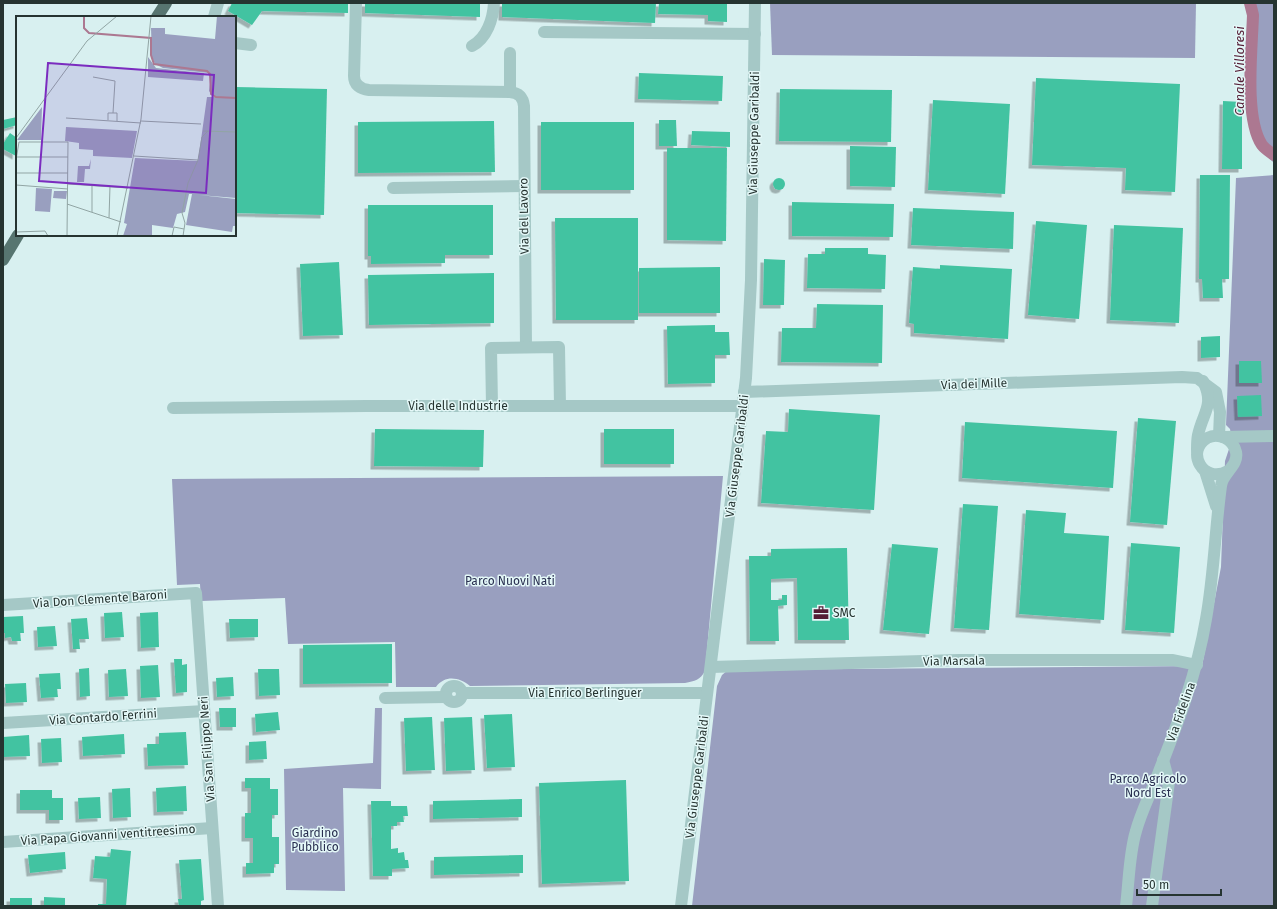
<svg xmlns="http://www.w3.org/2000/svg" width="1277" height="909" font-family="'Fira Sans',sans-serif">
<defs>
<filter id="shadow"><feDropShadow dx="-3.5" dy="3.5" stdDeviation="0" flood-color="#0004"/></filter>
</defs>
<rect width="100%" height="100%" fill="#d8f0f0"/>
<!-- green -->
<g fill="#999fbf">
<polygon points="770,3 1196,3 1195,58 772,55"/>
<polygon points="1245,3 1274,3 1274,163 1259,148 1249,122 1253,44 1252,19 1249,7"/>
<polygon points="1274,175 1274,906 692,906 717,686 722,675 728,670 1202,666 1221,567 1225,461 1232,440 1230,429 1226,425 1236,178"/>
<path d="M 723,476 L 705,671 C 700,680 695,681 685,683 L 470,686 C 459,677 445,675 436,687 L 396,687 L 395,642 L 288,644 L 285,598 L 201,601 L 200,584 L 177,585 L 172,479 Z"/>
<polygon points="375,708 382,708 381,789 343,788 345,891 286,890 284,769 373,763"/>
</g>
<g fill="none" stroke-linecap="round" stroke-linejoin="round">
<!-- canal -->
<path stroke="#ac7891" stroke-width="12" d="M 1250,3 L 1253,15 C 1252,49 1244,118 1262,145 C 1265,149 1270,152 1274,155"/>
</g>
<!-- building -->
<g fill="#43c3a1" filter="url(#shadow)">
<polygon points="232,3 348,3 348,13 262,11 252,25 228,11"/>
<polygon points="365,3 480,3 480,17 365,13"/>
<polygon points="502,3 656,3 655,23 502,17"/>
<polygon points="659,3 727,3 727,22 708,21 708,15 658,14"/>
<polygon points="639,73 723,76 722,101 638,99"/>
<polygon points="1036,78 1180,84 1175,192 1125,190 1126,168 1032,165"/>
<polygon points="235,87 327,89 324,215 235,213"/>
<polygon points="780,89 892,90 891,142 779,141"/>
<polygon points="933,100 1010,104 1005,194 928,190"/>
<polygon points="1223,101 1242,102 1242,169 1222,169"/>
<polygon points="17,117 17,125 3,129 3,120"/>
<polygon points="659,120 676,120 677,146 659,146"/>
<polygon points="494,121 495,172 358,173 358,122"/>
<rect x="541" y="122" width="93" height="68"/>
<polygon points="692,131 730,132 730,147 691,145"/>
<polygon points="10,133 17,138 16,156 3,149 3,144"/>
<polygon points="850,146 896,147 895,187 850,186"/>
<polygon points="667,148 727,148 726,241 667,240"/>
<polygon points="1200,175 1230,175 1229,279 1222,279 1223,298 1203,298 1202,279 1199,279"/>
<circle cx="779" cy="184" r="6"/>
<polygon points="792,202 894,204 893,237 792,236"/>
<polygon points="368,205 493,205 493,255 445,255 445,263 371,264 371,256 368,256"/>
<polygon points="913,208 1014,212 1013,249 911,245"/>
<polygon points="555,218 638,218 638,320 556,320"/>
<polygon points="1036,221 1087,225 1079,319 1028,315"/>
<polygon points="1114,225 1183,228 1179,323 1110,320"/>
<polygon points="825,248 868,248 868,254 886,255 885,289 807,288 808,254 825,254"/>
<polygon points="764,259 785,260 784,305 763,305"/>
<polygon points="339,262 343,335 303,336 300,264"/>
<polygon points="940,265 1012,269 1008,339 914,333 914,324 909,323 913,267 940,269"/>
<polygon points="720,267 720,313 639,313 639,268"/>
<polygon points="494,273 494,323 369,325 368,275"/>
<polygon points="817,304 883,305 882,363 781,362 782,328 816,328"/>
<polygon points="715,325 715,332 729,332 730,355 715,355 715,383 668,384 667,326"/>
<polygon points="1220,336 1220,357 1201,358 1201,337"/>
<polygon points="1239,361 1261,361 1262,383 1239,383"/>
<polygon points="1261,395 1262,416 1238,417 1237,396"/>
<polygon points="789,409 880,415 874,510 761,503 766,431 788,432"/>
<polygon points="1138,418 1176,421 1167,525 1130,522"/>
<polygon points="965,422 1117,431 1113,488 962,478"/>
<polygon points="375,429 484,430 483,467 374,466"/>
<rect x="604" y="429" width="70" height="35"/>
<polygon points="963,504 998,506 989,630 954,628"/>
<polygon points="1026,510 1066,513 1064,533 1109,536 1104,620 1019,614"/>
<polygon points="1131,543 1180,547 1174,633 1125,630"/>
<polygon points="892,544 938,548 929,634 883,630"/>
<polygon points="847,548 849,640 798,640 797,578 771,579 771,600 782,600 782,595 787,595 787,605 778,606 779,641 750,641 749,556 771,556 771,549"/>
<polygon points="122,612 124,637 105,638 104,613"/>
<polygon points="158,612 159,647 141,648 140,613"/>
<polygon points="23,616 24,633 20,633 21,641 12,641 11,637 5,638 5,633 3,633 3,617"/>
<polygon points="87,618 89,639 79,639 80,649 73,649 71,619"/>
<polygon points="229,619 258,619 258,637 230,638"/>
<polygon points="55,626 57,646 38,647 37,627"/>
<polygon points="392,644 392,683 303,684 303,645"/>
<polygon points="174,659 182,659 182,665 187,664 187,692 176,693"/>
<polygon points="158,665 160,697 141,698 140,666"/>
<polygon points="89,668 90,696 80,697 79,669"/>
<polygon points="126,669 128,696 109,697 108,670"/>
<polygon points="258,669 279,669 280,695 259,696"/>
<polygon points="60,673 61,689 57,689 58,697 41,698 39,674"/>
<polygon points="233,677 234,696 217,697 216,678"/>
<polygon points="26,683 27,702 6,703 5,684"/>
<polygon points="219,708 236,708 236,727 220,727"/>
<polygon points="278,712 280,730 256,732 255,714"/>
<polygon points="512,714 515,767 487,768 484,715"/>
<polygon points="432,717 435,770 406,771 404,718"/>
<polygon points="472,717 475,770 446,771 444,718"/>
<polygon points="186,732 188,765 148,766 147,744 159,744 159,733"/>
<polygon points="124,734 125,754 83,756 82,737"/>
<polygon points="29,735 30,756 3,757 3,737"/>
<polygon points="61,738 62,762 42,763 41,739"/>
<polygon points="266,741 267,759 249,760 249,742"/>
<polygon points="245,778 270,778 270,789 278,789 278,815 272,815 272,837 279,837 279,864 274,864 274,873 246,874 246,863 253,863 253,838 245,838 245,813 251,813 251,788 245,788"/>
<polygon points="626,780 629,881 542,884 539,783"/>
<polygon points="186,786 187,811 157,812 156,788"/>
<polygon points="130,788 131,817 113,818 112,789"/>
<polygon points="20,790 52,790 52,798 63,798 63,820 49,820 49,810 20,810"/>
<polygon points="100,797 101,818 79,819 78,798"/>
<polygon points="522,799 522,817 433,819 433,801"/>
<polygon points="371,801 391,801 391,806 407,806 408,816 403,816 404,822 397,822 397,826 391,826 391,849 398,848 398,853 404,852 405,860 408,860 409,868 392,869 392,876 373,876"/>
<polygon points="111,849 131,851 126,906 98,906 98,904 106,904 107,879 93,878 95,856 110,857"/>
<polygon points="65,852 66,869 30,873 28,855"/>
<polygon points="523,855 523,873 434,875 434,857"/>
<polygon points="201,859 204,900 201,901 201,906 179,906 178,899 182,899 179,860"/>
<polygon points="44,897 65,898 65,906 44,906"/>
<rect x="10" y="898" width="22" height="8"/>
</g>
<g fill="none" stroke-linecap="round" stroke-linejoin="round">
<!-- minor -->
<g stroke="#a5c8c6" stroke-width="12">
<path d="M 356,3 L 354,76 C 354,85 360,89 369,90 L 510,92 C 519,93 523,97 524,106 L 526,347"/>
<polyline points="214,17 218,3"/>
<polyline points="544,32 755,34"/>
<polyline points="235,43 251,45"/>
<path d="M 472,46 C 487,38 493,19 494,3"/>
<polyline points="510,92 510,53"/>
<polyline points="393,188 524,186"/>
<polyline points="744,392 1182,377 1197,378 1216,392 1220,412 1219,436"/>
<polyline points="492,406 491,348 559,347 560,406"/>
<polyline points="173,408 366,406 743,406"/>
<polyline points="1223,437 1274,436"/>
<path d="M 1197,450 C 1197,445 1197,440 1198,435 C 1203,412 1215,405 1203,381"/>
<polyline points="1205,471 1216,506"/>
<polyline points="3,605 196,593 218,906"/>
<polyline points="711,667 959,660 1173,660 1197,665"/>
<circle cx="454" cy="694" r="8"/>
<polyline points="462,693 707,693"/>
<polyline points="385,698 446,697"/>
<polyline points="3,723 204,711"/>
<polyline points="3,842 212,828"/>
<polyline points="681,906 746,378 751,280 755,3"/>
<path d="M 1126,906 C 1129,882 1129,854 1136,831 C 1141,812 1151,793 1158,774 C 1178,723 1197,673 1206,619 C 1214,575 1215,530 1221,486 C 1222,473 1239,466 1236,452 C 1233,439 1219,432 1207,438 C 1185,451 1203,485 1228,471"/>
<polyline points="1152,906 1169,782 1163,760"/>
</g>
<!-- major -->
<g stroke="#577570" stroke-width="12">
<polyline points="157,17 166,3"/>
<polyline points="3,260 18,235"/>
</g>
</g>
<!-- icons -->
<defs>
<symbol id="office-bare" viewBox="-9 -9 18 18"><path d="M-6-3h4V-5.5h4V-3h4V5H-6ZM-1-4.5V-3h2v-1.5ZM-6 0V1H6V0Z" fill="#541d35" stroke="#e4f8f8" stroke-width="2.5" paint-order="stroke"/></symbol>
</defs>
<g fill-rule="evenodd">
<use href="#office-bare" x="810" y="602" width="22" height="22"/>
</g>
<g text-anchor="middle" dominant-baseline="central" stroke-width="3" stroke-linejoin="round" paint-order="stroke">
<!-- street labels -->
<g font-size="12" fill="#263431" stroke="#e4f8f8">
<text transform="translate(754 133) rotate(-89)">Via Giuseppe Garibaldi</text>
<text transform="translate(524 216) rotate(-91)">Via del Lavoro</text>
<text transform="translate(974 384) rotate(-2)">Via dei Mille</text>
<text x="458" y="406">Via delle Industrie</text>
<text transform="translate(737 456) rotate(-83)">Via Giuseppe Garibaldi</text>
<text transform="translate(100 599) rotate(-4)">Via Don Clemente Baroni</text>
<text transform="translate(954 661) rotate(-1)">Via Marsala</text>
<text x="585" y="693">Via Enrico Berlinguer</text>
<text transform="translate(1181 712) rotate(-70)">Via Fidelina</text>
<text transform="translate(103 717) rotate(-4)">Via Contardo Ferrini</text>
<text transform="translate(207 749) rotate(-94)">Via San Filippo Neri</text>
<text transform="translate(697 777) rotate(-83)">Via Giuseppe Garibaldi</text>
<text transform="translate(108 835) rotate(-4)">Via Papa Giovanni ventitreesimo</text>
</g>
<!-- park labels -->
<g font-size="12" fill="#2a3051" stroke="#e4f8f8">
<text x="510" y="581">Parco Nuovi Nati</text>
<text x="1148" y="779">Parco Agricolo<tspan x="1148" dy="14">Nord Est</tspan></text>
<text x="315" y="833">Giardino<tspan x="315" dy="14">Pubblico</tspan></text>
</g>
<!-- poi labels -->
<g font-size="12" fill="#263431" stroke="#e4f8f8" text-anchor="start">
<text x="833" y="613">SMC</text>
</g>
<!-- water labels -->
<g font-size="13" font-style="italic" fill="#541d35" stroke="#e4f8f8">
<text transform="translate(1239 71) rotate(-90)">Canale Villoresi</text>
</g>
</g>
<!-- overview -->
<g transform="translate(16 16)">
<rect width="220" height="220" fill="#d8f0f0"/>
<path d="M 201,0 L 220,0 L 220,182 L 183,179 L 220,183 L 220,210 L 217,210 L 216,216 L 170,209 L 176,178 L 173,178 L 169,196 L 161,198 L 157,212 L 136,209 L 136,220 L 107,220 L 111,208 L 108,207 L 119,142 L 182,145 L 191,81 L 198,81 L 193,75 L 195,61 L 192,57 L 147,52 L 139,48 L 136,41 L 135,12 L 149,12 L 149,18 L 199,23 ZM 132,41 L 140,52 L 188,57 L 187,65 L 132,61 ZM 26,91 L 25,124 L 1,124 ZM 50,111 L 121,115 L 116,142 L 77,140 L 77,134 L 63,133 L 63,127 L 49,125 ZM 75,143 L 74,153 L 69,153 L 68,166 L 61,166 L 62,150 L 73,150 ZM 20,172 L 36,173 L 34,196 L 19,195 ZM 38,175 L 51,175 L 50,183 L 37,182 Z" fill="#999fbf"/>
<path fill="none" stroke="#ac7891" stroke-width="2" d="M 68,0 L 68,12 L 73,17 L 135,22 L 135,39 L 138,48 L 191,55 L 194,58 L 195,78 L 200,81 L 220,82"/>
<path fill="none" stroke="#91a5a4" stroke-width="1" d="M 77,61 L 99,65 L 97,97M 50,102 L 125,107M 92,104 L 92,97 L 101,97 L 101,105M 125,105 L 185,108M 187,115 L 220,116M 0,122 L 71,25 L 101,0M 118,140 L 182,144M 0,141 L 52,141M 0,144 L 3,126 L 52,126 L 51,220M 0,157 L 52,157M 52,168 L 112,172M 0,169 L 52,173M 51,188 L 105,206M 76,196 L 76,169M 93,202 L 94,170M 0,216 L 29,215 L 32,220M 101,220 L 125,103 L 135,0M 156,220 L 158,211 L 168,213M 167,220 L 169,207 L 166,197 L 172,167 L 182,144 L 186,121 L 192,115"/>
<path fill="#7b2cbf" fill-opacity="0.15" stroke="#7b2cbf" stroke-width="2" d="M 32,47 L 198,59 L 190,177 L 23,165 Z"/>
<rect width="220" height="220" fill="none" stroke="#263431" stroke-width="2"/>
</g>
<!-- border -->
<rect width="1277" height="909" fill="none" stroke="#263431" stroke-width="8"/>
<!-- scale -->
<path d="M1137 889v6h84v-6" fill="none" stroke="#263431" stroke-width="2"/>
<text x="1143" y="889" font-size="12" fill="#263431" stroke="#e4f8f8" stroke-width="3" paint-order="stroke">50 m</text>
</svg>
